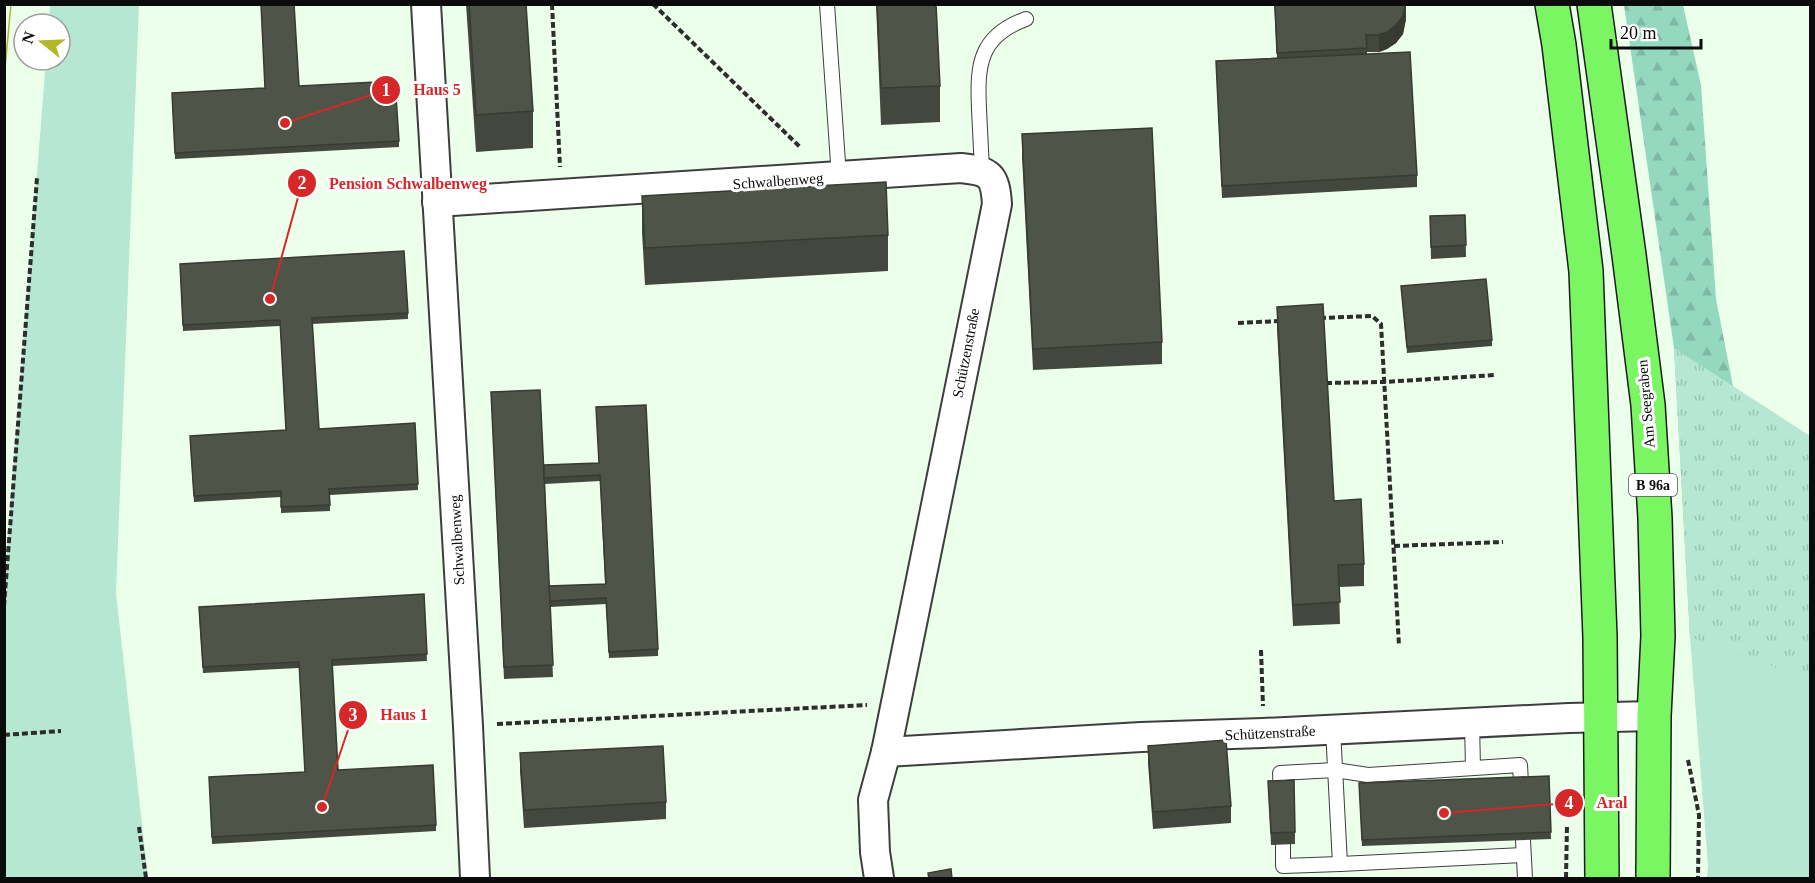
<svg xmlns="http://www.w3.org/2000/svg" width="1815" height="883" font-family="'Times New Roman',serif">
<defs>
<pattern id="forest-firs" width="22" height="20" patternUnits="userSpaceOnUse" patternTransform="scale(1.5)"><rect width="22" height="20" fill="#95d8c0"/><path d="M5 1l3.5 6h-7zM16 11l3.5 6h-7z" fill="#7fb8a4"/></pattern>
<pattern id="park-tufts" width="24" height="20" patternUnits="userSpaceOnUse" patternTransform="scale(1.5)"><rect width="24" height="20" fill="#b5e7d2"/><path d="M3 7l-1-3M5 7V3M7 7l1-3M15 17l-1-3M17 17v-4M19 17l1-3" fill="none" stroke="#9ac5b3"/></pattern>
</defs>
<rect width="100%" height="100%" fill="#ecffea"/>
<!-- grass -->
<g fill="#b5e7d2">
<polygon points="50,5 139,5 116,593 148,878 5,878 5,577 46,60 60,60 60,24 49,24"/>
<polygon points="1690,637 1810,679 1810,878 1707,878 1708,865"/>
</g>
<!-- forest -->
<polygon fill="url(#forest-firs)" points="1624,5 1683,5 1701,85 1716,299 1733,386 1792,467 1810,679 1690,637 1674,348"/>
<!-- park -->
<polygon fill="url(#park-tufts)" points="1674,348 1810,436 1810,679 1690,637"/>
<g fill="none" stroke-linecap="round" stroke-linejoin="round">
<defs>
<g id="service">
<polyline points="827,4 839,177"/>
<path d="M 982,170 C 981,150 980,130 979,109 C 977,65 979,36 1026,19"/>
<polyline points="1472,723 1473,768"/>
<polyline points="1333,729 1340,864 1523,855"/>
<polyline points="1281,792 1280,773 1335,770 1368,775 1520,765 1521,783"/>
<polyline points="1523,840 1525,878"/>
<polyline points="1283,845 1283,866 1340,864"/>
</g>
<g id="minor">
<polyline points="426,4 468,726 475,878"/>
<path d="M 437,202 L 961,168 C 990,171 995,175 997,204 L 886,752 L 873,800 L 875,852 L 879,878"/>
<polyline points="886,752 1141,737 1263,733 1569,718 1654,716"/>
</g>
<g id="primary">
<polyline points="1552,4 1559,45 1586,271 1600,637 1602,878"/>
<polyline points="1594,4 1629,255 1648,405 1655,518 1658,636 1654,716 1653,878"/>
</g>
</defs>
<!-- service casing -->
<use href="#service" stroke="#3e3e3e" stroke-width="16"/>
<!-- minor casing -->
<use href="#minor" stroke="#3e3e3e" stroke-width="32"/>
<!-- primary casing -->
<use href="#primary" stroke="#1c1c1c" stroke-width="36"/>
<!-- path -->
<g stroke="#2d2d2d" stroke-width="4" stroke-dasharray="6 3" stroke-linecap="butt">
<polyline points="552,4 560,167"/>
<polyline points="653,4 801,148"/>
<polyline points="1320,318 1372,316 1381,324 1399,646"/>
<polyline points="1238,323 1279,321"/>
<polyline points="1326,383 1384,382 1495,375"/>
<polyline points="1394,546 1503,542"/>
<polyline points="4,606 37,178"/>
<polyline points="1261,650 1263,706"/>
<polyline points="497,724 867,705"/>
<polyline points="4,735 61,731"/>
<polyline points="1688,760 1699,815 1698,878"/>
<polyline points="139,827 146,878"/>
<polyline points="1566,878 1567,825"/>
</g>
<!-- service -->
<use href="#service" stroke="#fff" stroke-width="14"/>
<!-- minor -->
<use href="#minor" stroke="#fff" stroke-width="28"/>
<!-- primary -->
<use href="#primary" stroke="#7af663" stroke-width="33"/>
<!-- tram -->
<polyline stroke="#b2b827" stroke-width="1.5" points="4,79 11,4"/>
</g>
<!-- wall -->
<g fill="#43483e" fill-rule="evenodd">
<polygon points="466,4 526,4 533,111 533,148 476,152"/>
<polygon points="876,4 936,4 940,86 940,122 881,125"/>
<polygon points="1274,4 1406,4 1406,19 1403,34 1396,43 1387,49 1379,52 1367,52 1367,54 1417,175 1417,187 1222,198 1216,61 1277,58"/>
<polygon points="299,86 399,141 399,147 175,159 172,93"/>
<polygon points="1022,134 1162,342 1162,364 1033,370 1022,156"/>
<polygon points="642,196 888,235 888,271 645,285 642,232"/>
<polygon points="1465,215 1466,257 1431,259 1430,216"/>
<polygon points="180,270 408,313 408,319 312,324 319,429 415,423 418,490 330,495 330,511 281,513 281,497 194,502 190,442 286,430 280,326 183,331"/>
<polygon points="1401,286 1492,340 1492,346 1407,353"/>
<polygon points="1277,307 1334,501 1364,564 1364,586 1339,587 1340,624 1293,626 1277,329"/>
<path d="M 491,392 L 544,465 L 599,463 L 658,649 L 658,656 L 609,658 L 606,604 L 550,607 L 553,677 L 504,679 ZM 600,481 L 605,584 L 549,586 L 545,484 Z"/>
<polygon points="424,594 427,661 332,666 338,770 436,825 436,831 212,844 209,777 305,772 299,668 203,673 199,613"/>
<polygon points="1148,746 1231,806 1231,823 1153,829 1148,764"/>
<polygon points="520,753 666,802 666,819 524,828 520,771"/>
<polygon points="1549,776 1551,839 1362,846 1359,783"/>
<polygon points="1268,781 1295,832 1295,844 1271,845"/>
</g>
<!-- shaded-wall -->
<polygon fill="#373b32" points="1405,4 1406,19 1403,34 1396,43 1387,49 1379,52 1379,35"/>
<!-- building -->
<g fill="#4e5448" stroke="#373b32" stroke-width="1.5">
<polygon points="261,4 294,4 299,86 395,81 399,141 175,153 172,93 265,88"/>
<polygon points="469,4 526,4 533,111 476,115"/>
<polygon points="877,4 936,4 940,86 881,88"/>
<polygon points="1275,4 1405,4 1403,16 1396,25 1387,32 1379,35 1366,35 1367,48 1277,53"/>
<polygon points="1410,52 1417,175 1222,186 1216,61"/>
<polygon points="1152,128 1162,342 1033,349 1022,134"/>
<polygon points="886,182 888,235 645,248 642,196"/>
<polygon points="1465,215 1466,245 1431,247 1430,216"/>
<polygon points="404,251 408,313 312,318 319,429 415,423 418,484 329,489 330,505 281,507 281,491 194,496 190,436 286,430 280,320 183,325 180,264"/>
<polygon points="1486,279 1492,340 1407,347 1401,286"/>
<polygon points="1323,304 1334,501 1361,499 1364,564 1338,565 1340,602 1293,605 1277,307"/>
<polygon points="540,390 553,665 504,667 491,392"/>
<polygon points="646,405 658,649 609,652 606,598 550,601 549,586 606,584 600,475 544,478 544,465 599,463 596,407"/>
<polygon points="424,594 427,654 332,660 338,770 433,765 436,825 212,837 209,777 305,772 299,662 203,667 199,607"/>
<polygon points="1226,740 1231,806 1153,812 1148,746"/>
<polygon points="663,746 666,802 524,810 520,753"/>
<polygon points="1549,776 1551,832 1362,840 1359,783"/>
<polygon points="1294,780 1295,832 1271,833 1268,781"/>
<polygon points="951,869 952,879 929,879 928,873"/>
</g>
<g text-anchor="middle" dominant-baseline="central" stroke-width="6" stroke-linejoin="round" paint-order="stroke">
<!-- shield labels -->
<rect fill="#fff" stroke="#545454" stroke-width="1.5" x="1629" y="474" width="48" height="22" rx="4.5"/>
<g font-size="14" font-weight="bold" fill="#0b0b0b">
<text x="1653" y="485">B 96a</text>
</g>
<!-- street labels -->
<g font-size="15" fill="#0b0b0b" stroke="#fff">
<text transform="translate(778 181) rotate(-4)">Schwalbenweg</text>
<text transform="translate(966 353) rotate(-79)">Schützenstraße</text>
<text transform="translate(1646 404) rotate(-95)">Am Seegraben</text>
<text transform="translate(457 540) rotate(-93)">Schwalbenweg</text>
<text transform="translate(1270 733) rotate(-3)">Schützenstraße</text>
</g>
</g>
<!-- callouts -->
<path fill="none" stroke="#d62828" stroke-width="2" d="M285 123L386 90M270 299L302 183M322 807L353 715M1444 813L1569 803"/>
<g fill="#d62828" stroke="#fff" stroke-width="2">
<circle cx="285" cy="123" r="6"/>
<circle cx="270" cy="299" r="6"/>
<circle cx="322" cy="807" r="6"/>
<circle cx="1444" cy="813" r="6"/>
<circle cx="386" cy="90" r="15"/>
<circle cx="302" cy="183" r="15"/>
<circle cx="353" cy="715" r="15"/>
<circle cx="1569" cy="803" r="15"/>
</g>
<g font-size="18" text-anchor="middle" font-weight="bold" fill="#fff">
<text x="386" y="96">1</text>
<text x="302" y="189">2</text>
<text x="353" y="721">3</text>
<text x="1569" y="809">4</text>
</g>
<g font-size="16" text-anchor="middle" font-weight="bold" fill="#d62828" stroke="#fff" stroke-width="6" stroke-linejoin="round" paint-order="stroke">
<text x="437" y="95">Haus 5</text>
<text x="408" y="189">Pension Schwalbenweg</text>
<text x="404" y="720">Haus 1</text>
<text x="1612" y="808">Aral</text>
</g>
<!-- border -->
<rect width="1815" height="883" fill="none" stroke="#0b0b0b" stroke-width="12"/>
<!-- north arrow -->
<g transform="translate(42 42) rotate(288)"><circle r="28" fill="#ffffff" stroke="#9d9d9d" stroke-width="1.5"/>
<path d="M0-4.5L10 22L0 15L-10 22Z" fill="#b2b827"/>
<text y="-9" font-size="16" font-weight="bold" text-anchor="middle" fill="#0b0b0b">N</text>
</g>
<!-- scale -->
<path d="M1611 39v9h90v-9" fill="none" stroke="#0b0b0b" stroke-width="3"/>
<text x="1620" y="39" font-size="18" fill="#0b0b0b" stroke="#ffffff" stroke-width="4.5" paint-order="stroke">20 m</text>
</svg>
